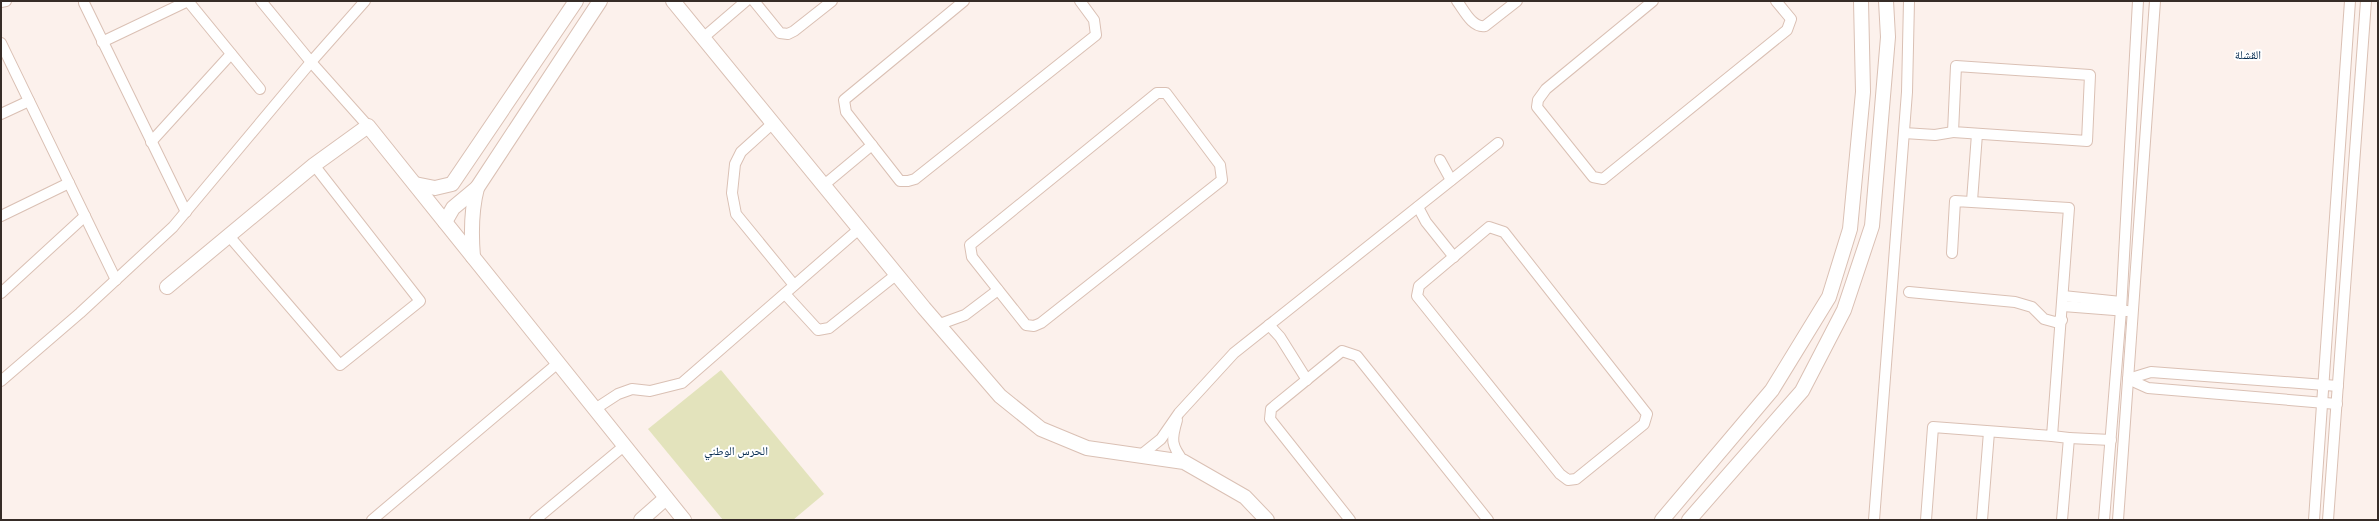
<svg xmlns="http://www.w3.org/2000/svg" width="2379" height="521" font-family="Figtree,'Noto Naskh Arabic',sans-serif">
<rect width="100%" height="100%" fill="#fcf1ec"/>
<!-- green -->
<polygon fill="#e3e3bc" points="721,370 824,494 793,520 723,520 648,429"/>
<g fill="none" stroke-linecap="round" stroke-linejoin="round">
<defs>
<g id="street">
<polyline points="188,1 260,89"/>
<polyline points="261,1 311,62 365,1"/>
<polyline points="754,1 780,33 788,34 794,31 832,1"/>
<polyline points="964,1 844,100 846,112 900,181 908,181 915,179 1096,35 1094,20 1080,1"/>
<path d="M 1457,1 C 1464,10 1472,28 1485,26 L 1517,1"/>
<polyline points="1653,1 1546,89 1538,100 1537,107 1593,177 1603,179 1787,30 1791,19 1776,1"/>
<polyline points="1,2 6,1"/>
<polyline points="84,3 186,212"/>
<polyline points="704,37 746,1"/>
<polyline points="102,42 188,1"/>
<polyline points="1,43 116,280"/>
<polygon points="1956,66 2090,75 2087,141 1953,132"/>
<polygon points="1157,93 1166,93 1220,165 1222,180 1041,323 1034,326 1026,325 972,257 970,245"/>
<polyline points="1,114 29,101"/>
<polyline points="773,123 741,152 735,164 732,193 736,214 794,285"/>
<polyline points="1904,133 1935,135 1953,132"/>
<polyline points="151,142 231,54"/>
<polyline points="1440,160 1451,180"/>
<polyline points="824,185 872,145"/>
<polyline points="1972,201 1977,134"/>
<polyline points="1418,207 1426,222 1454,257"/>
<polyline points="1,216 69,183"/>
<polygon points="1489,227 1504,232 1647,414 1644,424 1576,479 1568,480 1560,474 1417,296 1419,286"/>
<polyline points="229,236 340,365 420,301 314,165"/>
<polyline points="1909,292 2015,302 2032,307 2044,319 2055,322 2062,320"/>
<polyline points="1,293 85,216"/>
<polyline points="785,294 818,330 829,328 897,274"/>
<polyline points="2063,296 2121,302"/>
<polyline points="2063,306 2127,311"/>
<polyline points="940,324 965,315 998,290"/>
<polyline points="1269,325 1280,337 1307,380"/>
<polyline points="2128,379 2151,372 2338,386"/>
<polyline points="2128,379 2148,388 2337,404"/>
<polyline points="1,381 80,313 173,227 311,62 368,126"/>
<polyline points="595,409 618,394 632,389 650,391 682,383 859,229"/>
<path d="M 1177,420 C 1171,440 1171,445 1184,462"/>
<polyline points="2052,436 2069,438 2062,520"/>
<polyline points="2069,438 2111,440"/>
<polyline points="1141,455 1161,439 1179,413 1234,353 1498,143"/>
<polyline points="372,520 558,363"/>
<polyline points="535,520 624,446"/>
<polyline points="1350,520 1270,419 1271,409 1342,351 1357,356 1488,520"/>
<polyline points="1874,520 1907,92 1909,1"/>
<polyline points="1926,520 1933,427 2052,436 2069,208 1955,201 1952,253"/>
<polyline points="1982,520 1989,432"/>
<polyline points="2104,520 2121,310 2138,1"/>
<polyline points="2118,520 2155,1"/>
<polyline points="2314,520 2350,1"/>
<polyline points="2328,520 2366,1"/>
</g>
<g id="secondary">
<polyline points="673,1 924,308 1000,396 1041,429 1087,448 1184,462 1245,497 1267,520"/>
<polyline points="415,184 435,188 452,184 576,1"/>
<polyline points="445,222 453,208 477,188"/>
<path d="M 473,257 C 471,233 471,211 477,188 L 600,1"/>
<polyline points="167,287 314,165 368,126 684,520"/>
<polyline points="641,520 666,498"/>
<polyline points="1662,520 1772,390 1829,297 1850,229 1863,92 1861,1"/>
<polyline points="1689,520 1802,391 1844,310 1872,226 1888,37 1886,1"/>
</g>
</defs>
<!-- street casing -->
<use href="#street" stroke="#dac0b4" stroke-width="12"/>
<!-- secondary casing -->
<use href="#secondary" stroke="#dac0b4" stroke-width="16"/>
<!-- street -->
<use href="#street" stroke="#fff" stroke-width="10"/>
<!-- secondary -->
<use href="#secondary" stroke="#fff" stroke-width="14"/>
</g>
<g text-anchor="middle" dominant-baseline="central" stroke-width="4" stroke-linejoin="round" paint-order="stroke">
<!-- neighbourhood labels -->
<g font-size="12" fill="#042a4f" stroke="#fff">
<text x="2248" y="55">القشلة</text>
<text x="736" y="451">الحرس الوطني</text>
</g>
</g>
<!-- border -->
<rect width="2379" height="521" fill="none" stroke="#362c27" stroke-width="4"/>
</svg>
